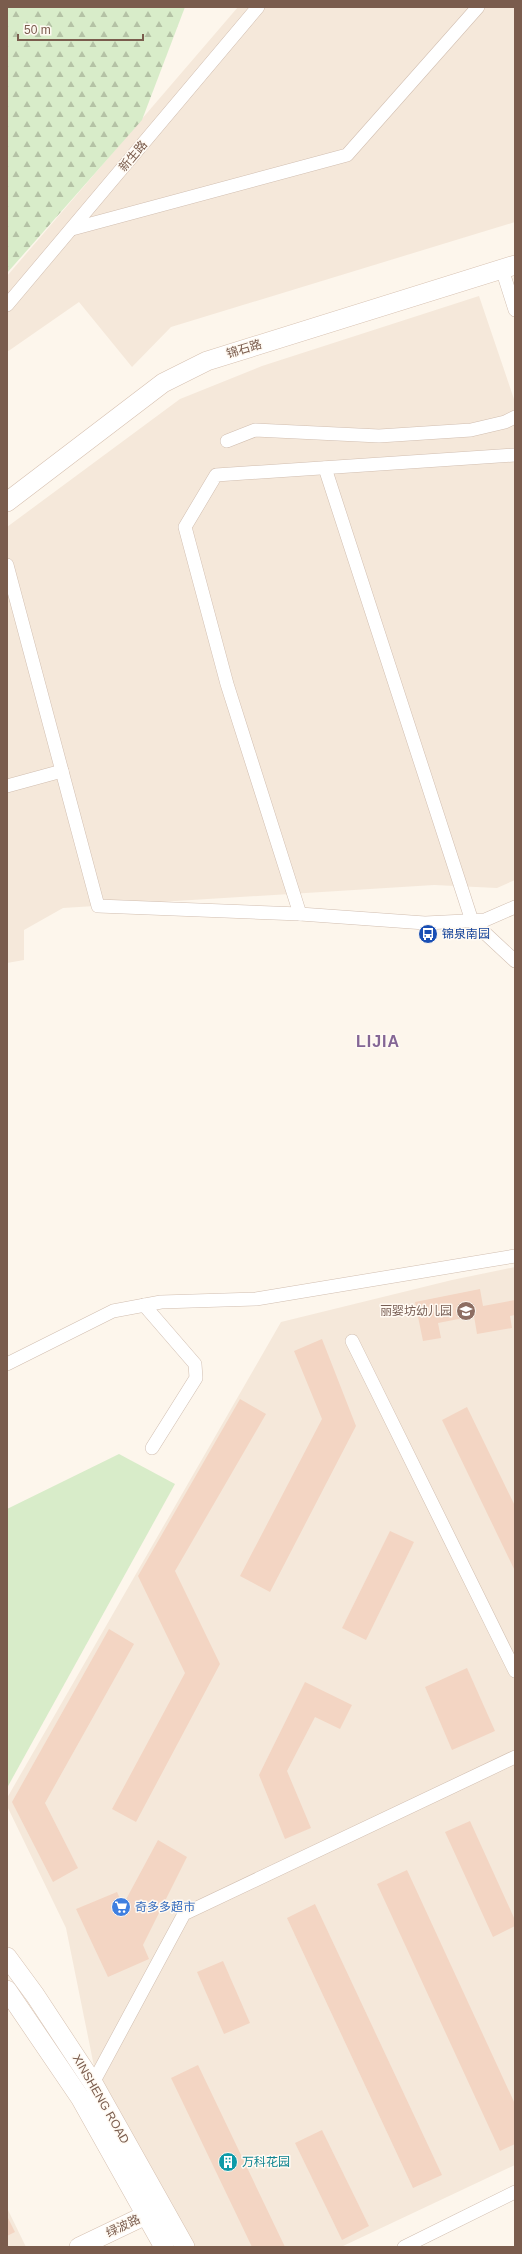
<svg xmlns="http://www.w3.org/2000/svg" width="522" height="2254" font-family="Arial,'Noto Sans SC',sans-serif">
<defs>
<pattern id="forest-firs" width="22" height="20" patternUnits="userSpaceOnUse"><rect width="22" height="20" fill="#d8ecc9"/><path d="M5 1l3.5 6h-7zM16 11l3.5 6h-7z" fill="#b4c2a5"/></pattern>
</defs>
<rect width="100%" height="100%" fill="#fdf6ec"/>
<!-- residential -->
<g fill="#f5e8da">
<polygon points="238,7 515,7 515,222 171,327 132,367 79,302 7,352 7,276"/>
<polygon points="479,296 515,402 515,880 497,888 434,885 63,908 24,930 24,960 7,963 7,527 180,399 262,366"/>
<polygon points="515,1267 515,2165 341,2247 191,2247 99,2091 66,1928 7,1806 7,1798 281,1322 452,1280"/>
<polygon points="7,2208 26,2247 7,2247"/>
</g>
<!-- green -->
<polygon fill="#d8ecc9" points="119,1454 175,1484 7,1788 7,1509"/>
<!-- forest -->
<polygon fill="url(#forest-firs)" points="7,7 185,7 142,120 7,273"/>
<!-- building -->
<g fill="#f3d5c3">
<polygon points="480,1289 483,1306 515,1300 515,1315 510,1316 512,1328 477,1334 474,1316 438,1323 441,1338 423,1341 415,1302"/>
<polygon points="322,1339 356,1426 270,1592 240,1576 322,1419 294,1351"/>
<polygon points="240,1399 266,1414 175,1571 220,1664 136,1822 112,1809 185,1673 138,1576"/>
<polygon points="467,1407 515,1506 515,1571 442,1420"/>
<polygon points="390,1531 414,1542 366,1640 342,1628"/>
<polygon points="109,1629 134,1644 45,1803 78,1868 53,1882 12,1802"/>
<polygon points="467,1668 495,1731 452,1750 425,1687"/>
<polygon points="305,1682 352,1705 340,1729 315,1717 287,1771 311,1828 285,1839 259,1775"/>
<polygon points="470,1821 515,1920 515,1926 493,1937 445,1832"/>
<polygon points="158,1840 187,1857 143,1945 149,1959 108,1977 76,1909 117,1892 123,1905"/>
<polygon points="407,1870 515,2104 515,2144 500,2151 377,1884"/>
<polygon points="315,1904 442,2175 413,2188 287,1918"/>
<polygon points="223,1961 250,2023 224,2034 197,1972"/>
<polygon points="198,2065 285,2247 252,2247 171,2078"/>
<polygon points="322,2130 369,2226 342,2240 295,2143"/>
<polygon points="7,2216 15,2232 7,2236"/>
</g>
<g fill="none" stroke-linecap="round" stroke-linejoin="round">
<defs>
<g id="street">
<polyline points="72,229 347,155 478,7"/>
<polyline points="502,269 515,310"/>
<polyline points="7,305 258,7"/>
<polyline points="227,441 255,430 379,436 471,430 505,422 515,417"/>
<polyline points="325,468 472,921 515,961"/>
<polyline points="7,565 98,906 300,914 425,923 485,920 515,907"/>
<polyline points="7,786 62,771"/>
<polyline points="300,914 227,684 185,527 216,475 515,455"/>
<polyline points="144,1305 195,1364 196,1378 152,1448"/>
<polyline points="352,1341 515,1671"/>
<polyline points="7,1364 113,1311 161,1302 256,1299 515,1256"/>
<polyline points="93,2083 184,1914 515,1757"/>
<polyline points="404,2247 515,2192"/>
</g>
<g id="secondary">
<polyline points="7,502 163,383 207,361 515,265"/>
<polyline points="7,1957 35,1995 93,2083 185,2247"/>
<polyline points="7,1990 81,2099 164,2247"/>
<polyline points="79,2247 146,2215"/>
</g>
</defs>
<!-- street casing -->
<use href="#street" stroke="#d1beb0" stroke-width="14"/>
<!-- secondary casing -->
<use href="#secondary" stroke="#d6c0b0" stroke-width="20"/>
<!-- street -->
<use href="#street" stroke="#fff" stroke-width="13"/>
<!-- secondary -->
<use href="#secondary" stroke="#fff" stroke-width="19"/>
</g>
<!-- icons -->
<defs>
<symbol id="bus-disc" viewBox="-11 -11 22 22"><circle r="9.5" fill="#1a4fb4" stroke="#fffaf3"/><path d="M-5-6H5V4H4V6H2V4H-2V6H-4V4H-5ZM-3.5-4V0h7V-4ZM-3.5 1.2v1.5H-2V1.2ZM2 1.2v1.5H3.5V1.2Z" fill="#fff"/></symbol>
<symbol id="school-disc" viewBox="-11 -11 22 22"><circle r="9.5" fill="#8d6e63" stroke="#fffaf3"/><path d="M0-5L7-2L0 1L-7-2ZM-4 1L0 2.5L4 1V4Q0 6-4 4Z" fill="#fff"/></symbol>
<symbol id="supermarket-disc" viewBox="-11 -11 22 22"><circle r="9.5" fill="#3f7fe0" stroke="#fffaf3"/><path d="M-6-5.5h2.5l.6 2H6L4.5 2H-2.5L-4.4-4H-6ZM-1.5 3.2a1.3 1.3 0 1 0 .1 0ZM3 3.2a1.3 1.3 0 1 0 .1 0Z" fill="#fff"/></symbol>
<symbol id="building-disc" viewBox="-11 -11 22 22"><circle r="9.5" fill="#0f9aa8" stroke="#fffaf3"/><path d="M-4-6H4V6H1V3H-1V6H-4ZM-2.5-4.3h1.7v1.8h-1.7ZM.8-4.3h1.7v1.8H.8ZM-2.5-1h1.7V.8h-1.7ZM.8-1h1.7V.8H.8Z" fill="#fff"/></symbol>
</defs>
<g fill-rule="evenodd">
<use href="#bus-disc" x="417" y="923" width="22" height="22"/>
<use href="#school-disc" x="455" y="1300" width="22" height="22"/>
<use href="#supermarket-disc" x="110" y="1896" width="22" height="22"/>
<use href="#building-disc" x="217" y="2151" width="22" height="22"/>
</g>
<g text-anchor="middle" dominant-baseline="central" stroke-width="3" stroke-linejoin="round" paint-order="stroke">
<!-- street labels -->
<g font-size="12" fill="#7a5c4d" stroke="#fffaf3">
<text transform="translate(133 156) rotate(-50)">新生路</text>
<text transform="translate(244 349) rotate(-17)">锦石路</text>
<text transform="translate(101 2099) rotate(60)">XINSHENG ROAD</text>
<text transform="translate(123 2226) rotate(-25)">绿波路</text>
</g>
<!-- transit labels -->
<g font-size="12" fill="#164399" stroke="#fffaf3" text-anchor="start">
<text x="442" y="934">锦泉南园</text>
</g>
<!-- education labels -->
<g font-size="12" fill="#785e54" stroke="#fffaf3" text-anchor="end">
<text x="452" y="1311">丽婴坊幼儿园</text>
</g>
<!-- shop labels -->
<g font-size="12" fill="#366cbe" stroke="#fffaf3" text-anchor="start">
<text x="135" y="1907">奇多多超市</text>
</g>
<!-- culture labels -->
<g font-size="12" fill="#0d838f" stroke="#fffaf3" text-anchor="start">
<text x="242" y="2162">万科花园</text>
</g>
<!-- district labels -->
<g font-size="16" font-weight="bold" letter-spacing="1" fill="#846695" stroke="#fffaf3">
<text x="378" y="1041">LIJIA</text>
</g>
</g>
<!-- border -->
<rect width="522" height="2254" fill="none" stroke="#7a5c4d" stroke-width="16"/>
<!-- scale -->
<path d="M18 34v6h125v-6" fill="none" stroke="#7a5c4d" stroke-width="2"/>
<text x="24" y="34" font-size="12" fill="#7a5c4d" stroke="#fffaf3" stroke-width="3" paint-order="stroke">50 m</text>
</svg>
